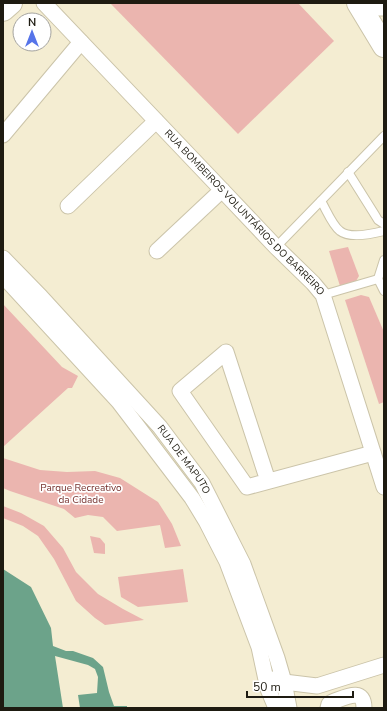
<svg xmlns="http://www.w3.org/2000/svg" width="387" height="711" font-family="'Nunito Sans',sans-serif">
<rect width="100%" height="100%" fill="#f4edd2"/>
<!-- green -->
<g fill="#ebb5af">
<polygon points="110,3 298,3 334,41 238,134"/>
<polygon points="348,247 359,276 356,281 340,286 329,251"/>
<polygon points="361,295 369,297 384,332 384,402 379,404 345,300"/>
<polygon points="3,304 62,367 78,376 72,388 68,388 3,447"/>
<polygon points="3,458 40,470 67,472 95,471 120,478 158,502 172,524 181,546 165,548 160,525 117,531 103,517 88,515 75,518 64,509 10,491 3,488"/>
<polygon points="3,506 21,513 44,526 63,548 76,572 98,594 123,609 144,620 105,625 95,618 76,601 54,559 38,536 23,526 3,518"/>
<polygon points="90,536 100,538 105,544 105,554 94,553"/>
<polygon points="183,569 188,602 138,607 121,597 118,577"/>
</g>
<!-- water -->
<polygon fill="#6ca38a" points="3,569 31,587 51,628 53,646 66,651 73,651 93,658 103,667 109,692 114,706 127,706 127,708 80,708 78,695 97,693 98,677 95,669 88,665 55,656 63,708 3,708"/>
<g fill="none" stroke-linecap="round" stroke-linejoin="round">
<defs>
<g id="service">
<polyline points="348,172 375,215 378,220 384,224"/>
<path d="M 321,201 C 326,209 332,225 340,231 C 350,239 372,234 384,231"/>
<polyline points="276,247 384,136"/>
<polyline points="384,260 378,279 384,291"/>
<polyline points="323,295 378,279"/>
</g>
<g id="minor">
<path id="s1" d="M 44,3 L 222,190 L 276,247 L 313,283 L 323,295 L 384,487"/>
<polyline points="368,3 377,8 384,8"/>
<polyline points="3,135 81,42"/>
<polyline points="68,206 156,121"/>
<polyline points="157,251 222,190"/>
<path id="s2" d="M 3,258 L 41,297 L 160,427 L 202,483 L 243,564 L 277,658 L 284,682 L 289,708"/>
<polyline points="3,276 119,402 192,498 206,521 227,562 259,647 268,689 276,708"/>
<polyline points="268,481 226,352 180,391 247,487 373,453"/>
<polyline points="276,678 284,682 317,686 384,665"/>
<path d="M 328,708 L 329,704 L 332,702 C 344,698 364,686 364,708"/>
</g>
<polyline id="secondary" points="3,10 11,3"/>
<polyline id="primary" points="358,3 384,46"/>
</defs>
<!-- service casing -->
<use href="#service" stroke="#cbc4a9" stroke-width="10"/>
<!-- minor casing -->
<use href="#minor" stroke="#cbc4a9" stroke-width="17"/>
<!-- secondary casing -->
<use href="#secondary" stroke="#cbc4a9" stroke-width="24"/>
<!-- primary casing -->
<use href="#primary" stroke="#cbc4a9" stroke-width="24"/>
<!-- service -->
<use href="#service" stroke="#fff" stroke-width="8"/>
<!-- minor -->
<use href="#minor" stroke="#fff" stroke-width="15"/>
<!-- secondary -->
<use href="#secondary" stroke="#fff" stroke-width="22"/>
<!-- primary -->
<use href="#primary" stroke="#fff" stroke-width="22"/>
</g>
<g text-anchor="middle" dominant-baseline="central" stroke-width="3.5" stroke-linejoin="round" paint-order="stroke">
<!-- street labels -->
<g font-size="10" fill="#1e1b11" stroke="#fff">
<text stroke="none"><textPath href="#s1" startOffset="290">RUA BOMBEIROS VOLUNTÁRIOS DO BARREIRO</textPath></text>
<text stroke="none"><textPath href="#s2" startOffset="271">RUA DE MAPUTO</textPath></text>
</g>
<!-- park labels -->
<g font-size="10" fill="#75302d" stroke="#fff">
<text x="81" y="488">Parque Recreativo<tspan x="81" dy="12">da Cidade</tspan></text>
</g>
</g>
<!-- border -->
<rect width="387" height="711" fill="none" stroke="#1e1b11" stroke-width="8"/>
<!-- north arrow -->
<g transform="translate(32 32)"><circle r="19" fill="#ffffff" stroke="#a5a4a0"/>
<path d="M0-3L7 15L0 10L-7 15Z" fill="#5674e9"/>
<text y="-6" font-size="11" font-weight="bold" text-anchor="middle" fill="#1e1b11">N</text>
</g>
<!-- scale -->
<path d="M247 691v6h106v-6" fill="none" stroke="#1e1b11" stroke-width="2"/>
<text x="253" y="691" font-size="12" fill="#1e1b11" stroke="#ffffff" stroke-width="3" paint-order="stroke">50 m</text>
</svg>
